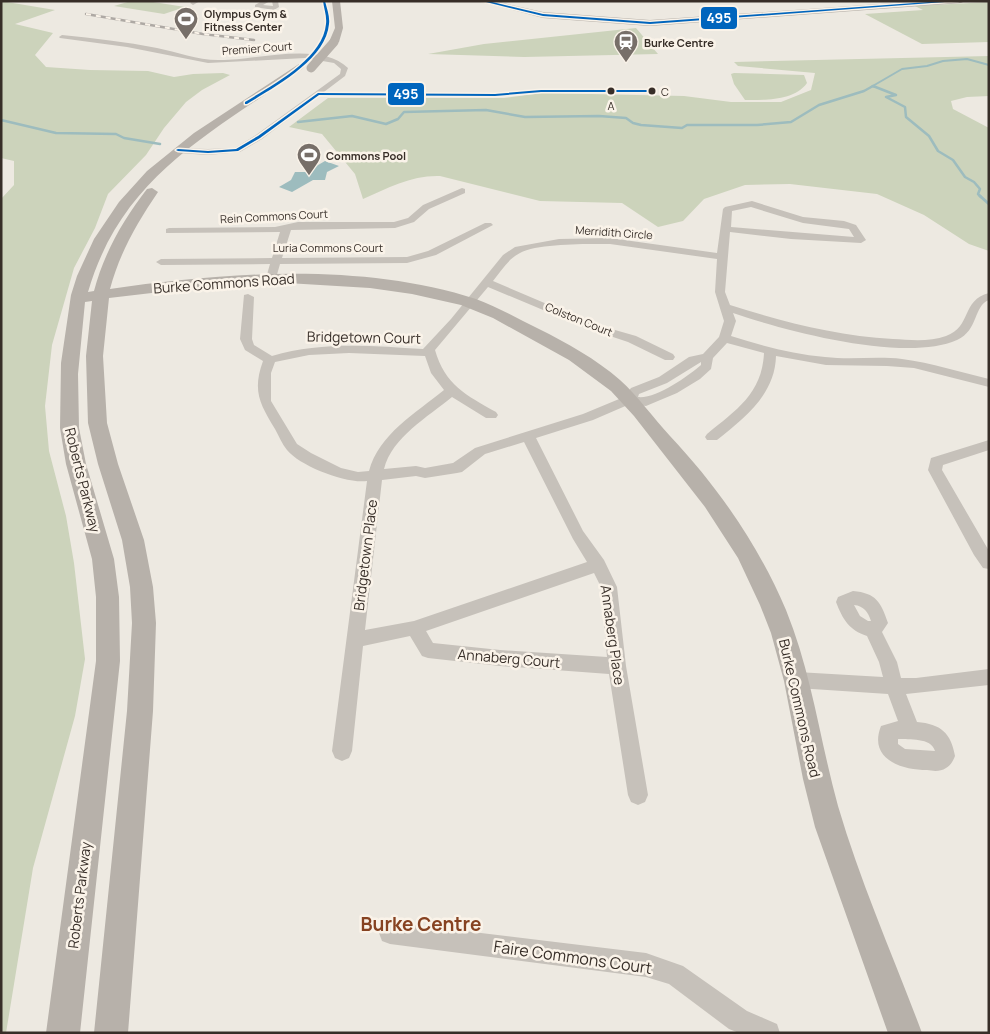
<svg xmlns="http://www.w3.org/2000/svg" width="990" height="1034" font-family="Manrope,sans-serif">
<rect width="100%" height="100%" fill="#ede9e1"/>
<!-- green -->
<g fill="#ccd3bb">
<polygon points="1,1 55,10 15,24 53,33 35,55 46,67 90,70 148,71 174,77 193,74 223,73 230,75 202,90 186,102 164,128 146,155 108,194 95,228 74,268 52,345 45,406 49,451 66,516 74,563 85,659 75,716 33,868 6,1033 1,1033 1,199 14,185 14,161 1,158"/>
<polygon points="131,1 147,1 185,7 164,14 114,6"/>
<polygon points="988,2 989,42 922,44 865,14 923,10 915,6"/>
<polygon points="636,28 658,54 524,57 428,54 484,44"/>
<path d="M 989,56 L 989,96 L 967,97 L 951,101 L 953,109 L 989,128 L 989,251 L 969,244 L 924,215 L 877,194 L 790,184 L 745,185 L 704,199 L 683,221 L 658,227 L 622,203 L 540,201 L 440,176 C 412,175 388,188 363,199 L 355,174 L 322,134 L 289,127 L 328,98 L 504,98 L 542,93 L 684,96 L 731,102 L 781,102 L 811,90 L 815,73 L 738,66 L 734,62 Z"/>
<path d="M 734,73 L 804,75 L 807,83 C 794,101 765,100 745,100 L 734,84 L 731,74 Z"/>
</g>
<!-- water -->
<polygon fill="#9dbcbe" points="325,161 339,166 327,172 325,180 313,180 292,192 279,187 291,180 295,172 306,172"/>
<g fill="none" stroke-linecap="round" stroke-linejoin="round">
<!-- stream-far2 -->
<g stroke="#9dbcbe" stroke-width="2">
<polyline points="873,86 875,87"/>
<polyline points="871,87 902,69 927,66 943,61 967,59 989,65"/>
</g>
<!-- stream-far1 -->
<g stroke="#9dbcbe" stroke-width="2.5">
<polyline points="873,86 896,95 886,97 905,107 906,117 929,136 938,151 953,160 965,177 974,182 980,189 978,194 981,197"/>
<polyline points="1,120 56,133 116,134 124,138 160,144"/>
<polyline points="298,122 352,116 386,124 398,119 404,112 486,110 525,117 599,116 626,118 633,123 641,125 682,128 687,125 757,125 791,122 819,105 864,91 873,86"/>
</g>
<!-- stream -->
<polyline stroke="#9dbcbe" stroke-width="3" points="980,196 989,204"/>
<!-- street -->
<g fill="#c6c1ba" fill-rule="evenodd">
<polygon points="200,1 193,5 190,3 192,1"/>
<polygon points="262,1 270,1 263,5 273,6 272,1 278,1 279,7 274,10 255,7 255,5"/>
<path d="M 62,35 C 94,38 126,42 157,48 C 177,52 197,60 218,60 C 253,61 320,40 348,68 L 345,76 L 262,139 L 240,152 L 208,155 L 178,153 L 175,152 L 175,148 L 208,149 L 235,148 L 256,135 L 340,74 L 341,69 L 334,63 L 305,58 L 208,63 L 127,47 L 60,38 L 59,37 Z"/>
<polygon points="462,188 465,189 465,193 429,209 414,222 395,228 291,230 282,258 407,257 428,251 485,223 491,223 493,225 436,255 407,263 280,264 276,278 271,281 266,278 270,264 161,265 156,262 161,259 272,258 280,232 166,233 166,229 169,228 275,227 298,222 394,222 408,218 423,205"/>
<path d="M 752,201 L 803,217 L 844,221 L 856,225 L 866,240 L 861,243 L 791,239 L 730,232 L 725,292 L 730,305 C 783,322 837,336 893,339 C 910,340 930,342 946,336 C 972,327 961,300 989,293 L 989,300 C 973,306 979,330 957,340 C 905,363 786,331 733,313 L 736,321 L 731,336 C 762,346 793,354 825,357 C 851,360 877,356 902,359 C 932,363 960,372 989,379 L 989,387 L 914,368 L 887,366 L 826,365 L 776,356 C 775,395 744,418 717,440 L 707,440 L 705,437 L 707,434 C 736,410 762,394 764,353 L 727,343 L 713,358 L 711,369 L 700,379 L 677,393 L 646,406 L 630,404 L 593,420 L 536,438 L 583,531 L 604,560 L 617,587 L 626,666 L 648,795 L 645,802 L 638,805 L 631,802 L 628,795 L 609,674 L 500,666 L 428,658 L 422,656 L 410,636 L 363,646 L 352,751 L 349,758 L 342,761 L 335,758 L 332,751 L 367,481 C 346,484 300,466 287,450 C 282,444 279,436 275,429 C 260,404 252,391 263,361 L 245,350 L 240,339 L 244,295 L 248,294 L 254,297 L 252,339 L 254,345 L 272,356 C 322,341 372,346 423,349 L 451,319 L 503,255 L 515,247 L 559,239 L 610,238 L 717,253 L 723,209 L 725,207 ZM 751,207 L 803,223 L 849,229 L 854,237 L 731,227 L 732,211 ZM 610,244 L 717,259 L 715,292 L 724,321 L 719,337 L 703,354 L 689,357 L 659,377 L 631,388 L 624,397 L 583,414 L 475,448 L 453,463 L 425,468 L 416,466 L 384,469 C 392,437 428,417 452,397 L 486,418 L 496,418 L 498,415 L 496,412 C 466,395 445,385 435,350 L 488,287 L 586,328 L 628,342 L 665,360 L 673,360 L 675,357 L 673,354 L 636,336 L 594,324 L 493,281 C 501,271 508,259 520,253 C 538,243 589,244 610,244 ZM 349,353 L 425,356 L 431,373 L 444,390 C 416,413 379,434 369,471 L 358,472 L 341,468 L 311,453 L 297,444 L 271,401 L 271,373 L 275,362 L 309,355 ZM 701,362 L 701,365 C 687,377 656,399 638,397 L 639,394 L 667,383 ZM 524,442 L 573,539 L 587,562 L 414,621 L 365,630 L 382,480 L 416,476 L 425,478 L 457,473 L 462,472 L 485,454 ZM 594,573 L 601,587 L 607,657 L 500,650 L 433,643 L 426,631 Z"/>
<polygon points="989,440 989,450 943,465 942,470 989,551 989,569 983,568 974,555 928,470 931,458"/>
<path d="M 853,591 C 876,593 881,602 888,623 L 882,632 L 897,662 L 901,678 L 916,678 L 989,669 L 989,685 L 906,694 L 917,722 C 941,724 951,733 955,756 C 953,761 951,765 946,768 C 940,772 933,771 927,770 C 901,770 868,759 881,726 L 898,721 L 888,694 L 797,688 L 791,686 L 788,680 L 791,674 L 797,672 L 883,677 L 879,662 L 867,636 C 849,630 843,620 836,602 L 838,597 ZM 854,605 C 864,606 868,612 871,621 L 868,621 L 860,616 ZM 898,739 C 909,740 931,737 935,751 L 905,749 L 898,744 Z"/>
<polygon points="390,922 646,953 683,966 747,1011 777,1024 780,1033 739,1033 729,1029 669,984 646,977 390,944 382,941 379,933 382,925"/>
</g>
<!-- secondary -->
<g fill="#b7b1aa" fill-rule="evenodd">
<polygon points="332,1 340,1 343,28 339,42 334,45 329,42 335,28"/>
<polygon points="478,1 494,1 543,12 650,20 923,1 965,1 961,3 650,26 543,18"/>
<path d="M 299,64 L 304,67 L 302,69 C 211,134 122,175 88,292 L 94,291 C 104,253 123,220 147,189 L 152,188 L 158,192 C 137,223 120,252 110,289 C 228,272 362,262 476,299 C 498,307 518,319 539,329 C 567,343 596,359 620,380 C 639,397 653,418 670,436 C 718,487 759,546 786,610 C 812,674 820,741 838,806 C 861,884 894,958 922,1033 L 888,1033 L 815,827 L 803,779 L 784,681 L 771,633 L 760,605 L 738,558 L 705,507 L 634,416 L 611,391 L 569,360 L 493,318 L 461,305 L 412,294 L 370,288 L 287,283 L 203,287 L 109,298 L 103,356 L 107,423 L 118,464 L 144,540 L 153,587 L 156,623 L 153,711 L 128,1033 L 94,1033 L 127,711 L 132,623 L 130,587 L 122,540 L 98,464 L 88,423 L 86,356 L 92,301 L 85,302 L 78,374 L 79,428 L 86,464 L 114,559 L 119,597 L 120,661 L 80,1033 L 46,1033 L 96,661 L 96,597 L 92,559 L 66,464 L 60,428 L 61,363 L 71,295 L 77,276 L 94,239 L 119,202 L 147,171 L 194,133 Z"/>
</g>
<defs>
<polyline id="rail" points="86,14 203,34 254,40"/>
</defs>
<!-- rail casing -->
<use href="#rail" stroke="#aea9a4" stroke-width="2.5"/>
<!-- rail -->
<use href="#rail" stroke="#faf3e9" stroke-width="2" stroke-dasharray="5" stroke-linecap="butt"/>
<!-- secondary-bridge -->
<polyline stroke="#b7b1aa" stroke-width="9" points="311,68 334,42"/>
<defs>
<g id="bus-1">
<path d="M 323,1 L 325,1 C 327,9 330,17 329,24 C 326,60 274,87 247,104 L 245,104 L 245,102 C 271,86 323,59 326,24 C 327,16 324,9 323,1 Z"/>
<polygon points="488,1 543,14 650,22 942,1 958,1 650,24 543,16 482,1"/>
<polygon points="541,90 652,90 654,91 652,92 541,92 495,96 319,95 260,138 238,151 208,153 178,151 176,150 178,149 208,151 236,149 258,136 318,93 495,94"/>
</g>
</defs>
<!-- bus-1 casing -->
<use href="#bus-1" stroke="#faf3e9" stroke-width="3"/>
<!-- bus-1 -->
<use href="#bus-1" fill="#0065bd" fill-rule="evenodd"/>
</g>
<!-- icons -->
<defs>
<symbol id="stadium-pin" viewBox="-11 -11 22 30"><path d="M0 17L-7.5 6A9.5 9.5 0 1 1 7.5 6Z" fill="#776f69" stroke="#faf3e9"/><path d="M0-5a6.5 5 0 1 0 0 10a6.5 5 0 1 0 0-10ZM-3.5-1.8h7v3.6h-7Z" fill="#fff"/></symbol>
<symbol id="station-pin" viewBox="-11 -11 22 30"><path d="M0 17L-7.5 6A9.5 9.5 0 1 1 7.5 6Z" fill="#776f69" stroke="#faf3e9"/><path d="M-3-6H3Q5-6 5-4V2Q5 4 3 4L4.5 6H3L1.5 4h-3L-3 6H-4.5L-3 4Q-5 4-5 2V-4Q-5-6-3-6ZM-3.5-4v3h7v-3ZM-3.5 1v1.5H-2V1ZM2 1v1.5H3.5V1Z" fill="#fff"/></symbol>
</defs>
<g fill-rule="evenodd">
<use href="#stadium-pin" x="172" y="5" width="28" height="38"/>
<use href="#station-pin" x="612" y="28" width="28" height="38"/>
<use href="#stadium-pin" x="295" y="141" width="28" height="38"/>
</g>
<!-- markers -->
<g fill="#372e28" stroke="#faf3e9" stroke-width="2">
<circle cx="611" cy="91" r="4.5"/>
<circle cx="652" cy="91" r="4.5"/>
</g>
<g text-anchor="middle" dominant-baseline="central" stroke-width="5" stroke-linejoin="round" paint-order="stroke">
<!-- far-poi labels -->
<g font-size="11" font-weight="bold" fill="#372e28" stroke="#faf3e9" text-anchor="start">
<text x="204" y="13">Olympus Gym &amp;<tspan x="204" dy="13">Fitness Center</tspan></text>
<text x="644" y="42">Burke Centre</text>
<text x="326" y="155">Commons Pool</text>
</g>
<!-- far-street labels -->
<g font-size="11" fill="#372e28" stroke="#faf3e9">
<text transform="translate(257 48) rotate(-4)">Premier Court</text>
<text transform="translate(274 216) rotate(-3)">Rein Commons Court</text>
<text transform="translate(614 232) rotate(4)">Merridith Circle</text>
<text x="328" y="247">Luria Commons Court</text>
<text transform="translate(579 319) rotate(22)">Colston Court</text>
</g>
<!-- far-bus labels -->
<g font-size="11" fill="#372e28" stroke="#faf3e9" text-anchor="start">
<text x="661" y="91">C</text>
<text x="611" y="105" text-anchor="middle">A</text>
</g>
<!-- street labels -->
<g font-size="14" fill="#372e28" stroke="#faf3e9">
<text transform="translate(224 283) rotate(-4)">Burke Commons Road</text>
<text transform="translate(364 337) rotate(1)">Bridgetown Court</text>
<text transform="translate(83 480) rotate(76)">Roberts Parkway</text>
<text transform="translate(365 555) rotate(-83)">Bridgetown Place</text>
<text transform="translate(613 635) rotate(82)">Annaberg Place</text>
<text transform="translate(509 658) rotate(5)">Annaberg Court</text>
<text transform="translate(800 708) rotate(77)">Burke Commons Road</text>
<text transform="translate(79 895) rotate(-83)">Roberts Parkway</text>
</g>
<!-- near-street labels -->
<g font-size="16" fill="#372e28" stroke="#faf3e9">
<text transform="translate(573 957) rotate(8)">Faire Commons Court</text>
</g>
<!-- near-quarter labels -->
<g font-size="19" font-weight="bold" fill="#864221" stroke="#faf3e9">
<text x="421" y="924">Burke Centre</text>
</g>
</g>
<g stroke="#faf3e9" stroke-width="2">
<rect x="700" y="6" width="38" height="24" rx="5" fill="#0065bd"/>
<rect x="387" y="82" width="38" height="24" rx="5" fill="#0065bd"/>
</g>
<g font-size="14" text-anchor="middle" font-weight="bold" fill="#fff">
<text x="719" y="23">495</text>
<text x="406" y="99">495</text>
</g>
<!-- border -->
<rect width="990" height="1034" fill="none" stroke="#372e28" stroke-width="5"/>
</svg>
